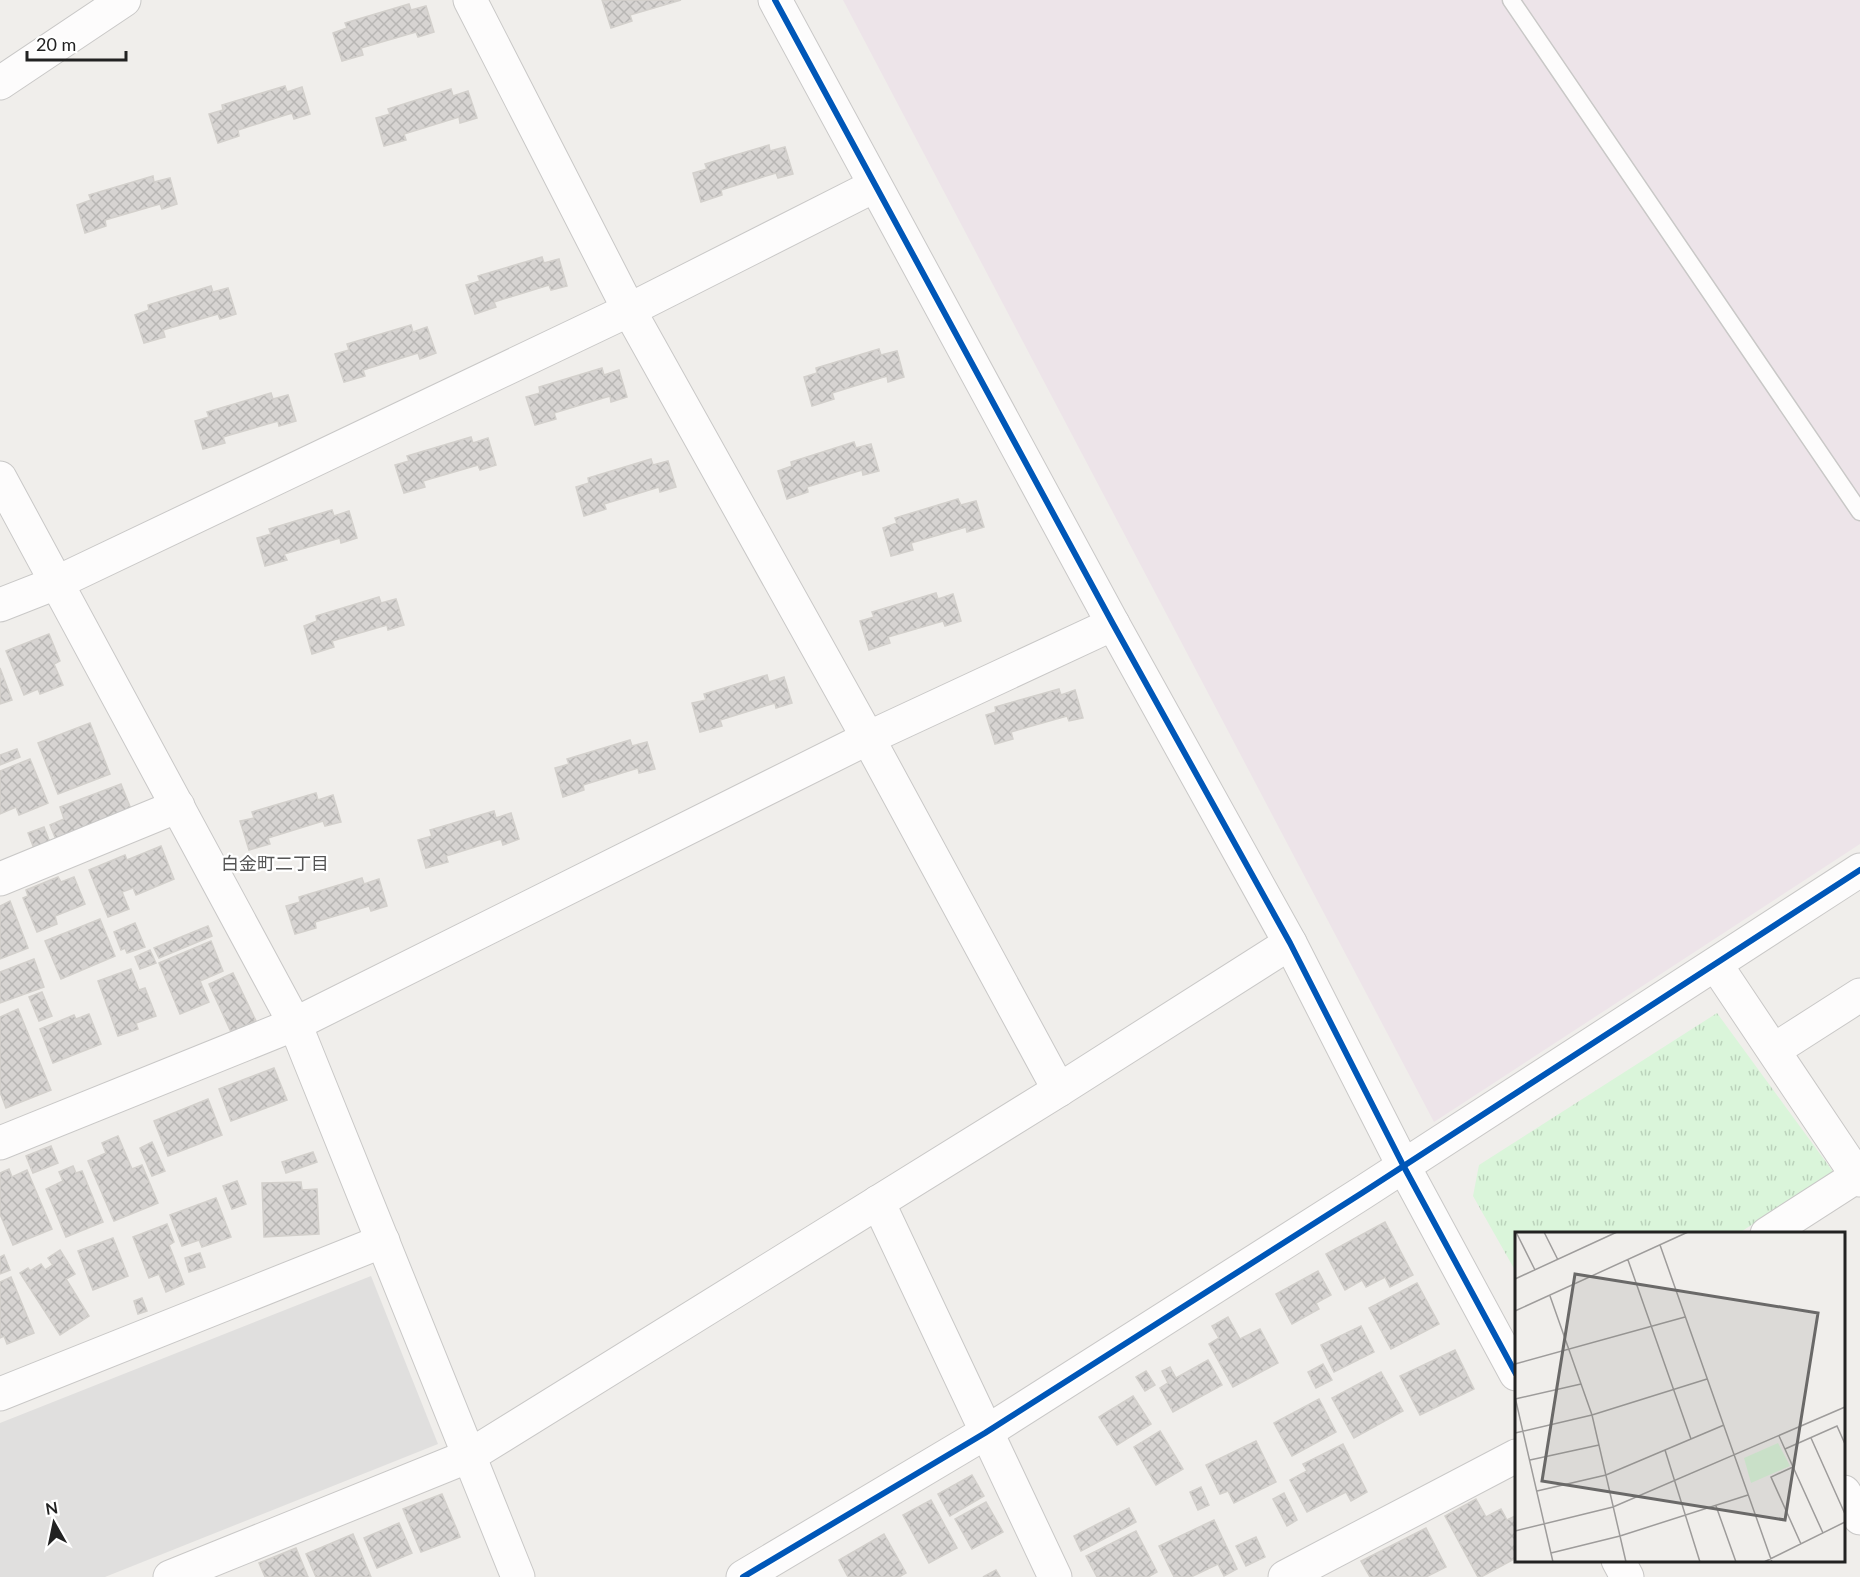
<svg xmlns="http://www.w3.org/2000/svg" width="1860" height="1577" font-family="Lato,'Noto Sans JP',sans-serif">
<defs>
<pattern id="park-tufts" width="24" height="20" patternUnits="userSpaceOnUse" patternTransform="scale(1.5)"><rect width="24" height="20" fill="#daf5da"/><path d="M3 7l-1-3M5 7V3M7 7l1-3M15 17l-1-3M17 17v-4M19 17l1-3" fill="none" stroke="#bbd2bb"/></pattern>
<pattern id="building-cross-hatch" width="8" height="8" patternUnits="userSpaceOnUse" patternTransform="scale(1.5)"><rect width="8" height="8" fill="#d7d4d2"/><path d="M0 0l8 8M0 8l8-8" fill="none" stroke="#b8b6b4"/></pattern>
</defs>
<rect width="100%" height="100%" fill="#f0eeeb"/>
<!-- industrial -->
<polygon fill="#ede4e9" points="843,0 1860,0 1860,844 1434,1122"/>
<!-- park -->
<polygon fill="url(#park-tufts)" points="1717,1013 1834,1173 1739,1233 1516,1234 1516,1272 1473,1196 1479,1165"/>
<!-- parking -->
<polygon fill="#e0dfde" points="371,1276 438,1444 105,1577 0,1577 0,1423"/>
<!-- building -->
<g fill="url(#building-cross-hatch)" stroke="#d3d0cc" stroke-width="1.5">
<polygon points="602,0 681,0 630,15 632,21 611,28"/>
<polygon points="409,4 411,10 426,6 434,32 418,37 416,32 361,48 363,55 342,61 333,33 347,28 345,23"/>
<polygon points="285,86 287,92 302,87 310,114 294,119 292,113 238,130 239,136 218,143 209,114 223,110 222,105"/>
<polygon points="451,89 453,96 468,91 477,118 460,123 459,117 404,134 406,140 384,146 376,118 390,114 388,109"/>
<polygon points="769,145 770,151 785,147 793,174 778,178 776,173 721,190 722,195 701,202 693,173 707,169 705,164"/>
<polygon points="153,176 154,182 170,178 177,204 162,209 160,204 105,220 106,226 85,233 77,205 91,200 89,195"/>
<polygon points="542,257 544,263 559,259 567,286 551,290 549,285 494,302 496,307 475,314 466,285 480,281 478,276"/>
<polygon points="211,286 213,292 228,288 236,314 220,319 218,314 163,330 165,337 144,343 135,315 149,310 148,305"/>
<polygon points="411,325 413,332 427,327 436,353 420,359 418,353 363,370 365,376 344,382 335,354 349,350 347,344"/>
<polygon points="879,349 881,355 897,351 904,377 888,382 887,376 832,393 834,399 812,406 804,377 817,373 816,368"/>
<polygon points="602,368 604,375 619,370 627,397 611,402 610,396 554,413 556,419 535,425 526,397 540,393 539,387"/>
<polygon points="271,393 273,399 288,395 296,421 279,426 278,421 223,437 225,443 203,449 195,421 209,417 207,412"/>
<polygon points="471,437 473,443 488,438 496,465 480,470 478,465 423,481 425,487 404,493 395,465 409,461 407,456"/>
<polygon points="854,442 856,448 871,444 879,471 863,475 862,470 807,487 808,492 787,499 778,471 792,466 791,462"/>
<polygon points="651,459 653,465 668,461 676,487 660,492 659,487 604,504 606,509 584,516 576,487 589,483 588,478"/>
<polygon points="958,499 961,505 976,501 984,527 967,532 966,527 911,543 913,550 891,556 883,528 897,523 895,518"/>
<polygon points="332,510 334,516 349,511 357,538 341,543 340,538 284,554 287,560 265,566 257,538 271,534 269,529"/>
<polygon points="936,593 938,599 953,594 961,621 945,626 943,621 888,637 890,643 869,650 860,621 874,617 872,612"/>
<polygon points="379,597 381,603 396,599 404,625 388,630 387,625 332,641 334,647 312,654 304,626 317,621 316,616"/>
<polygon points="49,634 60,661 54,664 63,685 40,694 38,689 24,695 6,651"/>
<polygon points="0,668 12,700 0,704"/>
<polygon points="767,675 769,682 784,677 792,703 776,708 775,703 720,720 722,726 700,732 692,703 706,700 704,694"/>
<polygon points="1059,689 1061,695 1075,690 1083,718 1069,721 1067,716 1011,732 1013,739 995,744 986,715 996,712 995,707"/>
<polygon points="90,723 110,774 58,794 38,743"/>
<polygon points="630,740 632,746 647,742 655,769 639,773 638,768 583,785 584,790 563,797 555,768 569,764 567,759"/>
<polygon points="17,749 20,757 0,765 0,755"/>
<polygon points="30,759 48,803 19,815 16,807 0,814 0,771"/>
<polygon points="121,784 135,819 59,847 50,825 64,819 60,807"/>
<polygon points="316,793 318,800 333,795 341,822 325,826 323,821 268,838 270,844 249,850 240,821 254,818 252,812"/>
<polygon points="494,811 496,818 511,813 519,839 503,845 501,839 446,856 448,862 426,868 418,840 432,836 430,830"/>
<polygon points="44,827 51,845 35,851 28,833"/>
<polygon points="161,846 174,879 136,895 133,888 122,892 129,909 108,917 89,870 125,855 127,860"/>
<polygon points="58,877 61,882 74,877 85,904 55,916 57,924 37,932 23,898 28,896 26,890"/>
<polygon points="362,878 364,884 379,879 387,906 371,911 369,906 315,922 316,928 295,934 286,906 300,902 299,897"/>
<polygon points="10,901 28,948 0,959 0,906"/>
<polygon points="100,919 115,956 61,979 45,941"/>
<polygon points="135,923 145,947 127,953 125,948 121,950 114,932"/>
<polygon points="208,926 212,936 159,958 154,948"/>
<polygon points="211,941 223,971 200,981 209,1002 180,1014 159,963"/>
<polygon points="150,950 156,963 140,969 135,957"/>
<polygon points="34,959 44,987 0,1003 0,972"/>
<polygon points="131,969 139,990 145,988 156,1016 136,1023 138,1029 118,1036 98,981"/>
<polygon points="233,973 256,1021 231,1032 209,984"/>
<polygon points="42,992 52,1016 39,1021 29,997"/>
<polygon points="18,1009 51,1090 6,1108 0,1092 0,1017"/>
<polygon points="89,1014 101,1044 53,1063 40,1029 74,1015 76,1019"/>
<polygon points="274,1068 287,1100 231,1121 219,1089"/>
<polygon points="208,1099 222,1135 168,1156 154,1121"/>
<polygon points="118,1136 132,1169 142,1165 158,1203 114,1221 88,1161 106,1153 102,1143"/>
<polygon points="152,1142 165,1171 152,1176 140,1148"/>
<polygon points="51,1146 58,1163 33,1173 26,1156"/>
<polygon points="313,1152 317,1162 286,1173 282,1162"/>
<polygon points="73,1166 76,1173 82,1171 103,1222 66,1237 46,1189 63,1181 59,1172"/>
<polygon points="9,1169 12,1177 27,1170 52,1229 13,1245 0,1214 0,1173"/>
<polygon points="237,1181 246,1204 232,1209 223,1186"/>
<polygon points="301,1182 302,1190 317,1189 319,1234 264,1237 262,1183"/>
<polygon points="216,1198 231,1237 202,1247 199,1240 182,1246 170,1215"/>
<polygon points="1385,1222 1413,1275 1390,1287 1385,1277 1366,1287 1362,1280 1345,1290 1326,1254"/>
<polygon points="167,1224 174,1242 169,1245 184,1284 166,1292 159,1274 149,1278 133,1237"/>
<polygon points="113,1238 128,1276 93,1290 78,1251"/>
<polygon points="60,1250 75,1274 66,1279 89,1316 60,1335 20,1273 28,1268 30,1271 41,1264 45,1270 53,1265 48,1258"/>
<polygon points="200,1253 205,1267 189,1272 185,1258"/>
<polygon points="4,1255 10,1270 0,1274 0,1257"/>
<polygon points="1318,1271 1331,1295 1316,1303 1319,1309 1292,1324 1276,1294"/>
<polygon points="11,1277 34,1333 7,1344 4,1336 0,1338 0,1282"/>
<polygon points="1417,1283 1439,1324 1391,1349 1369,1308"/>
<polygon points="142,1298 147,1311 138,1314 134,1301"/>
<polygon points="1228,1317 1240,1339 1260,1329 1278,1363 1233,1387 1209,1344 1219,1338 1212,1326"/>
<polygon points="1361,1326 1374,1352 1334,1372 1321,1345"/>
<polygon points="1455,1350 1474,1389 1420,1415 1400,1376"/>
<polygon points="1208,1360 1222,1385 1173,1412 1160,1388 1168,1383 1162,1371 1170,1367 1176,1378"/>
<polygon points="1323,1364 1332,1380 1316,1388 1308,1372"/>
<polygon points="1146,1371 1155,1385 1145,1391 1136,1377"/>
<polygon points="1381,1372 1403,1411 1354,1438 1332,1398"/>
<polygon points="1133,1396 1151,1424 1117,1445 1099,1417"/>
<polygon points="1319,1399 1336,1432 1292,1456 1274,1423"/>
<polygon points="1160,1431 1183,1469 1156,1485 1134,1447"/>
<polygon points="1256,1441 1276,1482 1234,1503 1228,1491 1220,1494 1206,1465"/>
<polygon points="1343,1444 1367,1492 1351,1501 1346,1492 1307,1512 1290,1480 1307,1471 1303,1464"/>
<polygon points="972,1475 984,1496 950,1516 938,1494"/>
<polygon points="1201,1487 1209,1505 1198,1510 1190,1492"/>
<polygon points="1284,1493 1297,1520 1287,1526 1273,1499"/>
<polygon points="442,1494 460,1537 421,1552 403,1509"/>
<polygon points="1476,1499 1486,1517 1501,1509 1507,1520 1515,1516 1516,1519 1516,1558 1481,1577 1478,1577 1445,1516"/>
<polygon points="931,1500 957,1548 929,1563 903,1515"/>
<polygon points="986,1502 1003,1532 972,1549 955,1519"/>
<polygon points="1129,1508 1136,1522 1081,1551 1074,1536"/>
<polygon points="1214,1520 1237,1569 1224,1576 1218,1564 1191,1577 1174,1577 1159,1546"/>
<polygon points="399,1523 412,1553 377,1568 364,1538"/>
<polygon points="1426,1528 1446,1567 1426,1577 1370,1577 1361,1561"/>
<polygon points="1136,1531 1157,1572 1148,1577 1097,1577 1086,1556"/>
<polygon points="353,1534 371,1577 316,1577 306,1554"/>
<polygon points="884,1534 906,1573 899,1577 848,1577 839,1560"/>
<polygon points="1256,1537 1265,1557 1246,1566 1236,1546"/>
<polygon points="296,1548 308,1577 265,1577 259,1563"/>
<polygon points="996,1570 1000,1577 983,1577"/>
</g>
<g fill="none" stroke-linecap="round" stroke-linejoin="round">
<defs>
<polyline id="lane" points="1511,0 1860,512"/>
<g id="street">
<polyline points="470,0 629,310 868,738 1059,1090"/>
<polyline points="775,0 1113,624 1290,943 1403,1165 1516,1374"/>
<polyline points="0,83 124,0"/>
<polyline points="0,478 295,1024 518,1577"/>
<polyline points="0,605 56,583 629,310 874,186"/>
<polyline points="0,879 178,806"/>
<polyline points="1716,965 1860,1180"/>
<polyline points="1774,1050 1860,995"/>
<polyline points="0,1143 295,1024 868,738 1113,624"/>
<polyline points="878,1202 1055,1577"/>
<polyline points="1767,1234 1857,1176"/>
<polyline points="0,1394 383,1241"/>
<polyline points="1844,1492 1860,1518"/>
<polyline points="1618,1560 1627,1577"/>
<polyline points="170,1577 469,1456 1059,1090 1290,943"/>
<polyline points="743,1577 985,1433 1362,1193 1860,870"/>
<polyline points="1285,1577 1516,1456"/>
</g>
</defs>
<!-- lane casing -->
<use href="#lane" stroke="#c9c8c7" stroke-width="19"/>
<!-- street casing -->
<use href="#street" stroke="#c9c8c7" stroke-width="35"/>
<!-- lane -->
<use href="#lane" stroke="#fdfcfc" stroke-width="16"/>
<!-- street -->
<use href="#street" stroke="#fdfcfc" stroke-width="33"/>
<defs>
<g id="cycleway">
<polyline points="775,0 1113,624 1290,943 1403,1165 1516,1374"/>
<polyline points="743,1577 985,1433 1362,1193 1860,870"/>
</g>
</defs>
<!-- cycleway casing -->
<use href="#cycleway" stroke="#fff" stroke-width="10"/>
<!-- cycleway -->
<use href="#cycleway" stroke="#0057b8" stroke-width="6"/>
</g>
<g text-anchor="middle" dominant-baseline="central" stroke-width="4.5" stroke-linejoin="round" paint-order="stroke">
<!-- neighbourhood labels -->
<g font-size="18" fill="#555" stroke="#fff">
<text x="275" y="863">白金町二丁目</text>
</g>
</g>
<!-- overview -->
<g transform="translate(1515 1232)">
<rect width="330" height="330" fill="#f0eeeb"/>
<path d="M 263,211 L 275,234 L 236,251 L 229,226 Z" fill="#daf5da"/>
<path fill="none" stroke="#9e9c9b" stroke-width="1.5" d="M 1,0 L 20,38M 29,0 L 43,28M 145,13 L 257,330M 113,28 L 176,207M 0,47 L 102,0M 35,64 L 77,183 L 111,330M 0,79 L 173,0M 0,132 L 170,85M 0,165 L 38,330M 0,167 L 66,152M 0,201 L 77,183 L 192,147M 264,204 L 308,301M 296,206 L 330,282M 270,217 L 322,194 L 330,212M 150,218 L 185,330M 15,228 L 84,213M 278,235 L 256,245 L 286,312M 22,259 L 91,243 L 209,193M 201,274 L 221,330M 0,299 L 98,275 L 330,175M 36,321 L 105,304 L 233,263M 249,330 L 330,290"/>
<path fill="#6a6968" fill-opacity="0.15" stroke="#6a6968" stroke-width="3" d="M 60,42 L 303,81 L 270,288 L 27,249 Z"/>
<rect width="330" height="330" fill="none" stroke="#222" stroke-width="3"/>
</g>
<!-- north arrow -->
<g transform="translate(54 1523) rotate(351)" stroke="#ffffff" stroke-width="4.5" paint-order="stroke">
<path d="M0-4.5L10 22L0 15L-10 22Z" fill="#222222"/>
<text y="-9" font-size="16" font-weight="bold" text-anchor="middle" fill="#222222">N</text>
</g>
<!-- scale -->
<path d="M27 51v9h99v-9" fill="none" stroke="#222222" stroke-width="3"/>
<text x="36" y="51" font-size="18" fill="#222222" stroke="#ffffff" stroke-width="4.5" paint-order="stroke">20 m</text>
</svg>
